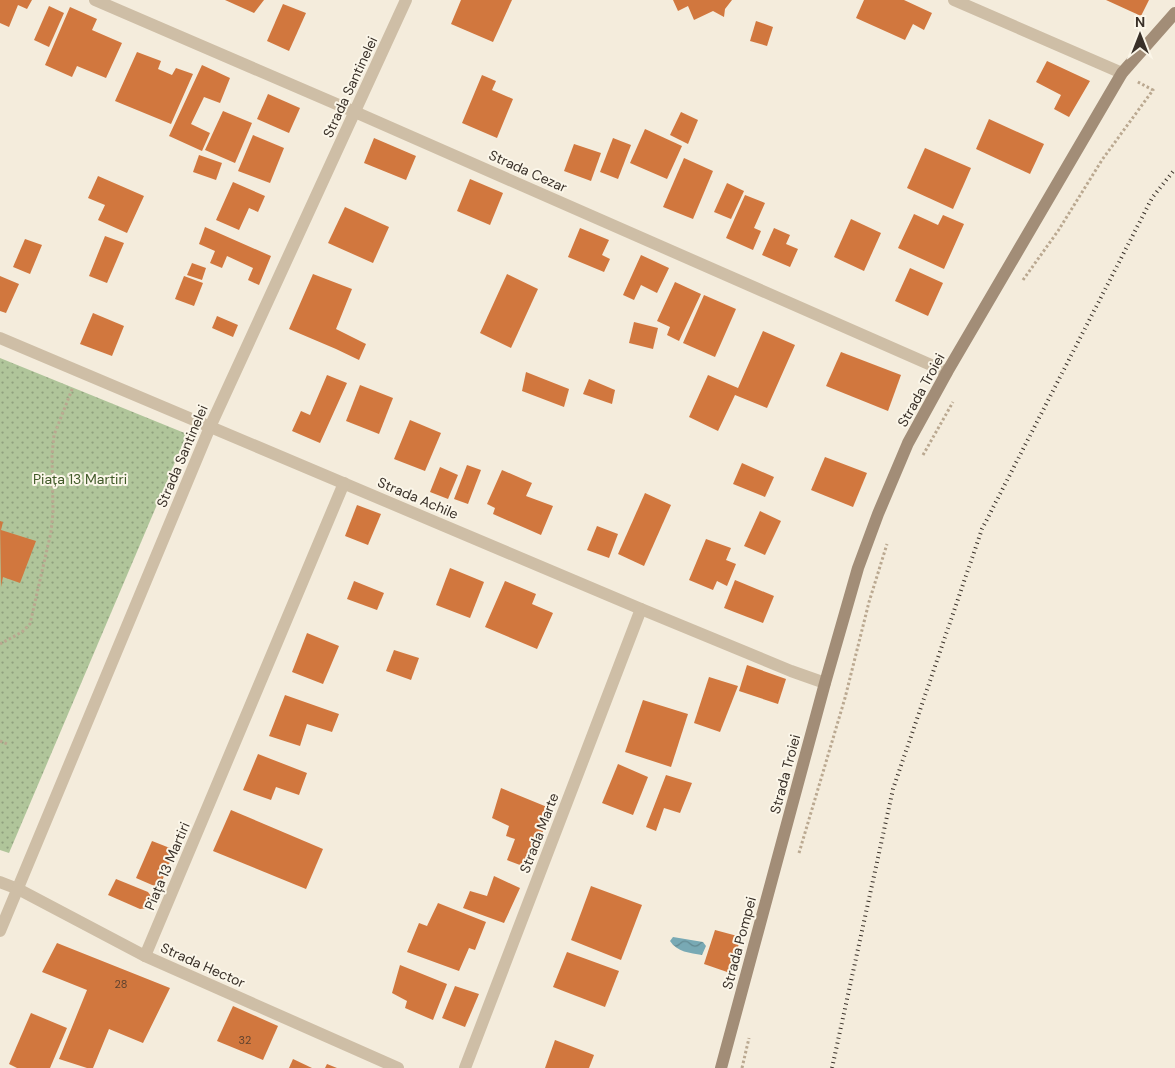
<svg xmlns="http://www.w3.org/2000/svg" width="1175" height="1068" font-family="'DM Sans',sans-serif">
<defs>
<pattern id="park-dots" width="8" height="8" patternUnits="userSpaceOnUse" patternTransform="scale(1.25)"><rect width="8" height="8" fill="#b0c59a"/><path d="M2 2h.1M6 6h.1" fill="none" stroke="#90a07e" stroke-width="1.8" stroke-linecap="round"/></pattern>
<pattern id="water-waves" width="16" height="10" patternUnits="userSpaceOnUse" patternTransform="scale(1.25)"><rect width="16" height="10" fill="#78a9b4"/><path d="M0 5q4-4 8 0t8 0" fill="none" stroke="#638a92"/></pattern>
</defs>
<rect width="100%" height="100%" fill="#f4ecdc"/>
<!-- park -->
<polygon fill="url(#park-dots)" points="0,358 187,434 9,853 0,850"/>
<!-- water -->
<path fill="url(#water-waves)" d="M 673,937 L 703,942 L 706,946 L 702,955 C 690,953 677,952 670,941 Z"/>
<!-- building -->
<g fill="#d1773e">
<polygon points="0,0 32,0 27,9 18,5 9,27 0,23"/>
<polygon points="225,0 264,0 254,13"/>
<polygon points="461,0 512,0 493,42 451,24"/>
<polygon points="673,0 732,0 725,9 724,17 713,11 694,20 688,6 678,11"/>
<polygon points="864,0 904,0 932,13 924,30 913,24 905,40 856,18"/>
<polygon points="1106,0 1149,0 1141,16"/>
<polygon points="283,4 306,13 289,51 267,41"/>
<polygon points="49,6 64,13 49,47 34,40"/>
<polygon points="70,7 97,19 92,30 122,43 106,78 77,66 72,77 45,65"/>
<polygon points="756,21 773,27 767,46 750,41"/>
<polygon points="137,52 161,61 158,69 172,75 176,68 193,74 171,124 115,101"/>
<polygon points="1047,61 1090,81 1069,117 1054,109 1061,95 1036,82"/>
<polygon points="202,65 230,78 220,103 204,97 191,124 210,133 202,151 169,136"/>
<polygon points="482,75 496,81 492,90 513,99 497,138 462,123"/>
<polygon points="268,94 300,108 289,133 257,119"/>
<polygon points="223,111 252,123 235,163 205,150"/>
<polygon points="681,112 698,120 688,144 670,135"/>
<polygon points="989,119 1044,144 1030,174 976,149"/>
<polygon points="645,129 682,146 667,179 630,163"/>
<polygon points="253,135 284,148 270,183 238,171"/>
<polygon points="374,138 416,156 406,180 364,163"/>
<polygon points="613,138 631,145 618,179 600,172"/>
<polygon points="574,144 601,153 591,181 564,171"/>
<polygon points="925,148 971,168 953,209 907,188"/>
<polygon points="199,155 222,163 216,180 193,172"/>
<polygon points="684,158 713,171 693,219 663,207"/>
<polygon points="98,176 144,196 127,233 98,220 105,205 88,198"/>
<polygon points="470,179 503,193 490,225 457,211"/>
<polygon points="233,182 265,196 258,212 249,208 239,230 216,220"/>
<polygon points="727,183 744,191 731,219 714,212"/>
<polygon points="745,195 765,203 754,228 761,231 753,250 726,238"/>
<polygon points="345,207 389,227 373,263 328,243"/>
<polygon points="914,214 938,225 943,215 964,224 944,269 898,248"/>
<polygon points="851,219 881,233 864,271 834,257"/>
<polygon points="205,227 271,256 259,285 248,280 253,268 227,256 222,268 210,263 215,251 199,244"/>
<polygon points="580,228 609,240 602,255 610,259 604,272 568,257"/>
<polygon points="774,228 790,235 786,244 798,249 790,267 762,255"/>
<polygon points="105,236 124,243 107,283 89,276"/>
<polygon points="25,239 42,245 30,274 13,267"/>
<polygon points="641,255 669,268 657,293 641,285 634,300 623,295"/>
<polygon points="192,263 206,268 202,280 187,275"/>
<polygon points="910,268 943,283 928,316 895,301"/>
<polygon points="313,274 352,289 336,329 366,344 359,360 336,349 289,329"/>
<polygon points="507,274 538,289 511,348 480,333"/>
<polygon points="0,276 19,284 6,313 0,311"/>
<polygon points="184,276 203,283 194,306 175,299"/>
<polygon points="675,282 701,294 679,341 667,335 670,327 657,321"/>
<polygon points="704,295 736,309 715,357 683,343"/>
<polygon points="93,313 124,326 112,356 80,344"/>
<polygon points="217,316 238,325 233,337 212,328"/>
<polygon points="634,322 658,328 653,349 629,343"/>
<polygon points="763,331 795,345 767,408 735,395 718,431 689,417 708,375 738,388"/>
<polygon points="841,352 901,375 888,411 826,386"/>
<polygon points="526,372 569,389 564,407 522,391"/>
<polygon points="327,375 347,383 320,443 292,431 301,411 310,415"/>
<polygon points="589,379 615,390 612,404 583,394"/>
<polygon points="360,385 393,398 379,434 346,421"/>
<polygon points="410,420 441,433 425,471 394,459"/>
<polygon points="825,457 867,473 853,507 811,490"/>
<polygon points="742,463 774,477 765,497 733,484"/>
<polygon points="467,465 481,470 468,504 454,499"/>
<polygon points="440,467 458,475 448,499 430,492"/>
<polygon points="502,470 532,483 526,496 553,506 541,535 493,514 495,508 487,504"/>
<polygon points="645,493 671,505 644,566 618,554"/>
<polygon points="357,505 381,514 368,545 345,536"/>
<polygon points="760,511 781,521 765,555 744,546"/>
<polygon points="0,521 3,522 1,530 36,541 20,583 3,577 1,587"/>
<polygon points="597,526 618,534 609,558 587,550"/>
<polygon points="706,539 731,548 726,560 736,564 727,586 717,581 713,590 689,580"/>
<polygon points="450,568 484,582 470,618 436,605"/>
<polygon points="735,580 774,596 763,623 724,608"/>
<polygon points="354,581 384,593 377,610 347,599"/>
<polygon points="505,581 536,594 532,604 553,613 537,649 485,627"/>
<polygon points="307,633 339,646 323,684 292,672"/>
<polygon points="394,650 419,658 411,680 386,671"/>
<polygon points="747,665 786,679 778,704 739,691"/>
<polygon points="709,677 738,686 720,732 694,723"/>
<polygon points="285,695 339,714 332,732 307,724 300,746 269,736"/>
<polygon points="643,700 688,714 671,767 625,752"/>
<polygon points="258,754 307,773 299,795 276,787 271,800 243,790"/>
<polygon points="618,764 648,777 633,815 602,803"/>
<polygon points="666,775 692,783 680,813 664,808 656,831 646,827"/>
<polygon points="501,788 552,809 528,868 507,860 515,839 506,836 509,826 492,818"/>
<polygon points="231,810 323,849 306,889 213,851"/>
<polygon points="152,841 175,850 159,888 136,878"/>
<polygon points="494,876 520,888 504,923 463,908 470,891 487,896"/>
<polygon points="116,879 148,892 153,899 149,908 140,909 108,895"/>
<polygon points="591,886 642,905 621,960 571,940"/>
<polygon points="438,903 486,922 475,950 469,948 459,971 407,952 419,923 427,926"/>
<polygon points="715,930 741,937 730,973 704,964"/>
<polygon points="57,943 170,988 143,1043 109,1029 93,1068 87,1068 59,1059 87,990 42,972"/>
<polygon points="567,952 619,971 605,1007 553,987"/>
<polygon points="400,965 447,984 433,1020 405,1008 407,1001 392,993"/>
<polygon points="455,986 479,994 465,1027 442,1018"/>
<polygon points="233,1006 278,1026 263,1060 217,1041"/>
<polygon points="31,1013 67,1028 50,1068 17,1068 9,1064"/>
<polygon points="555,1040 594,1055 589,1068 545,1068"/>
<polygon points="293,1059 312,1068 289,1068"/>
<polygon points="327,1064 337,1068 325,1068"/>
</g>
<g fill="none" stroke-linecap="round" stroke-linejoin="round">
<!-- path -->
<g stroke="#baa890" stroke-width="3" stroke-dasharray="2.5 2.5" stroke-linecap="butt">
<polyline points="1023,280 1058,231 1102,160 1153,90 1136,81"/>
<polyline points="923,455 953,402"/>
<polyline points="0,644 22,632 30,624 51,532 53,512 52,455 54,435 73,387"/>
<polyline points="0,741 7,744"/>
<polyline points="799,853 845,698 869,602 887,544"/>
<polyline points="742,1068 749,1038"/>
</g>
<!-- street -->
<g stroke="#cebea6" stroke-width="12">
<polyline points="95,0 355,112 947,372"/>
<polyline points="954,0 1122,73"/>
<polyline points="0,338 641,609 791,671 825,683"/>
<polyline points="0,882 18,889 145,956 398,1068"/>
<polyline points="0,931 210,427 406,0"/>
<polyline points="145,956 344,483"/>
<polyline points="465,1068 641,609"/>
</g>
<!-- secondary -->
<polyline stroke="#a28d77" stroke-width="12" points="721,1068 825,683 858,568 878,514 908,443 947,372 1122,73 1175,13"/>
<!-- rail -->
<polyline stroke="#393028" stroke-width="4" stroke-dasharray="1 4" stroke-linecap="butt" points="832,1068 893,789 982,529 1152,198 1175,169"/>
</g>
<g text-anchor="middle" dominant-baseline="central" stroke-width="4" stroke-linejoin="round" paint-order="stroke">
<!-- number labels -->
<g font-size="11" fill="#5f422e">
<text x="121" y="984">28</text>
<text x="245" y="1040">32</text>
</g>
<!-- street labels -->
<g font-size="14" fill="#393028" stroke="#fbf6e9">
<text transform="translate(350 87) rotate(-65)">Strada Santinelei</text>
<text transform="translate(528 171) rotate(24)">Strada Cezar</text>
<text transform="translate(921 390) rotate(-61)">Strada Troiei</text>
<text transform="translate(182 456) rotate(-67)">Strada Santinelei</text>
<text transform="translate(418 498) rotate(23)">Strada Achile</text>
<text transform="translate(785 774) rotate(-75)">Strada Troiei</text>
<text transform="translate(539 833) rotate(-69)">Strada Marte</text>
<text transform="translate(167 866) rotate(-67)">Piața 13 Martiri</text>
<text transform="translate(739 943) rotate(-75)">Strada Pompei</text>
<text transform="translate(203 965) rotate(24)">Strada Hector</text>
</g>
<!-- park labels -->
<g font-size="14" fill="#415a29" stroke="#fbf6e9">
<text x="80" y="479">Piața 13 Martiri</text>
</g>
</g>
<!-- north arrow -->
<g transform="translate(1140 35)" stroke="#fbf6e9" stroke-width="4" paint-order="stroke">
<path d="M0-4L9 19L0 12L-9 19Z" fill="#393028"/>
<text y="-8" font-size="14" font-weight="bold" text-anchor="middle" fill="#393028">N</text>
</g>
</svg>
